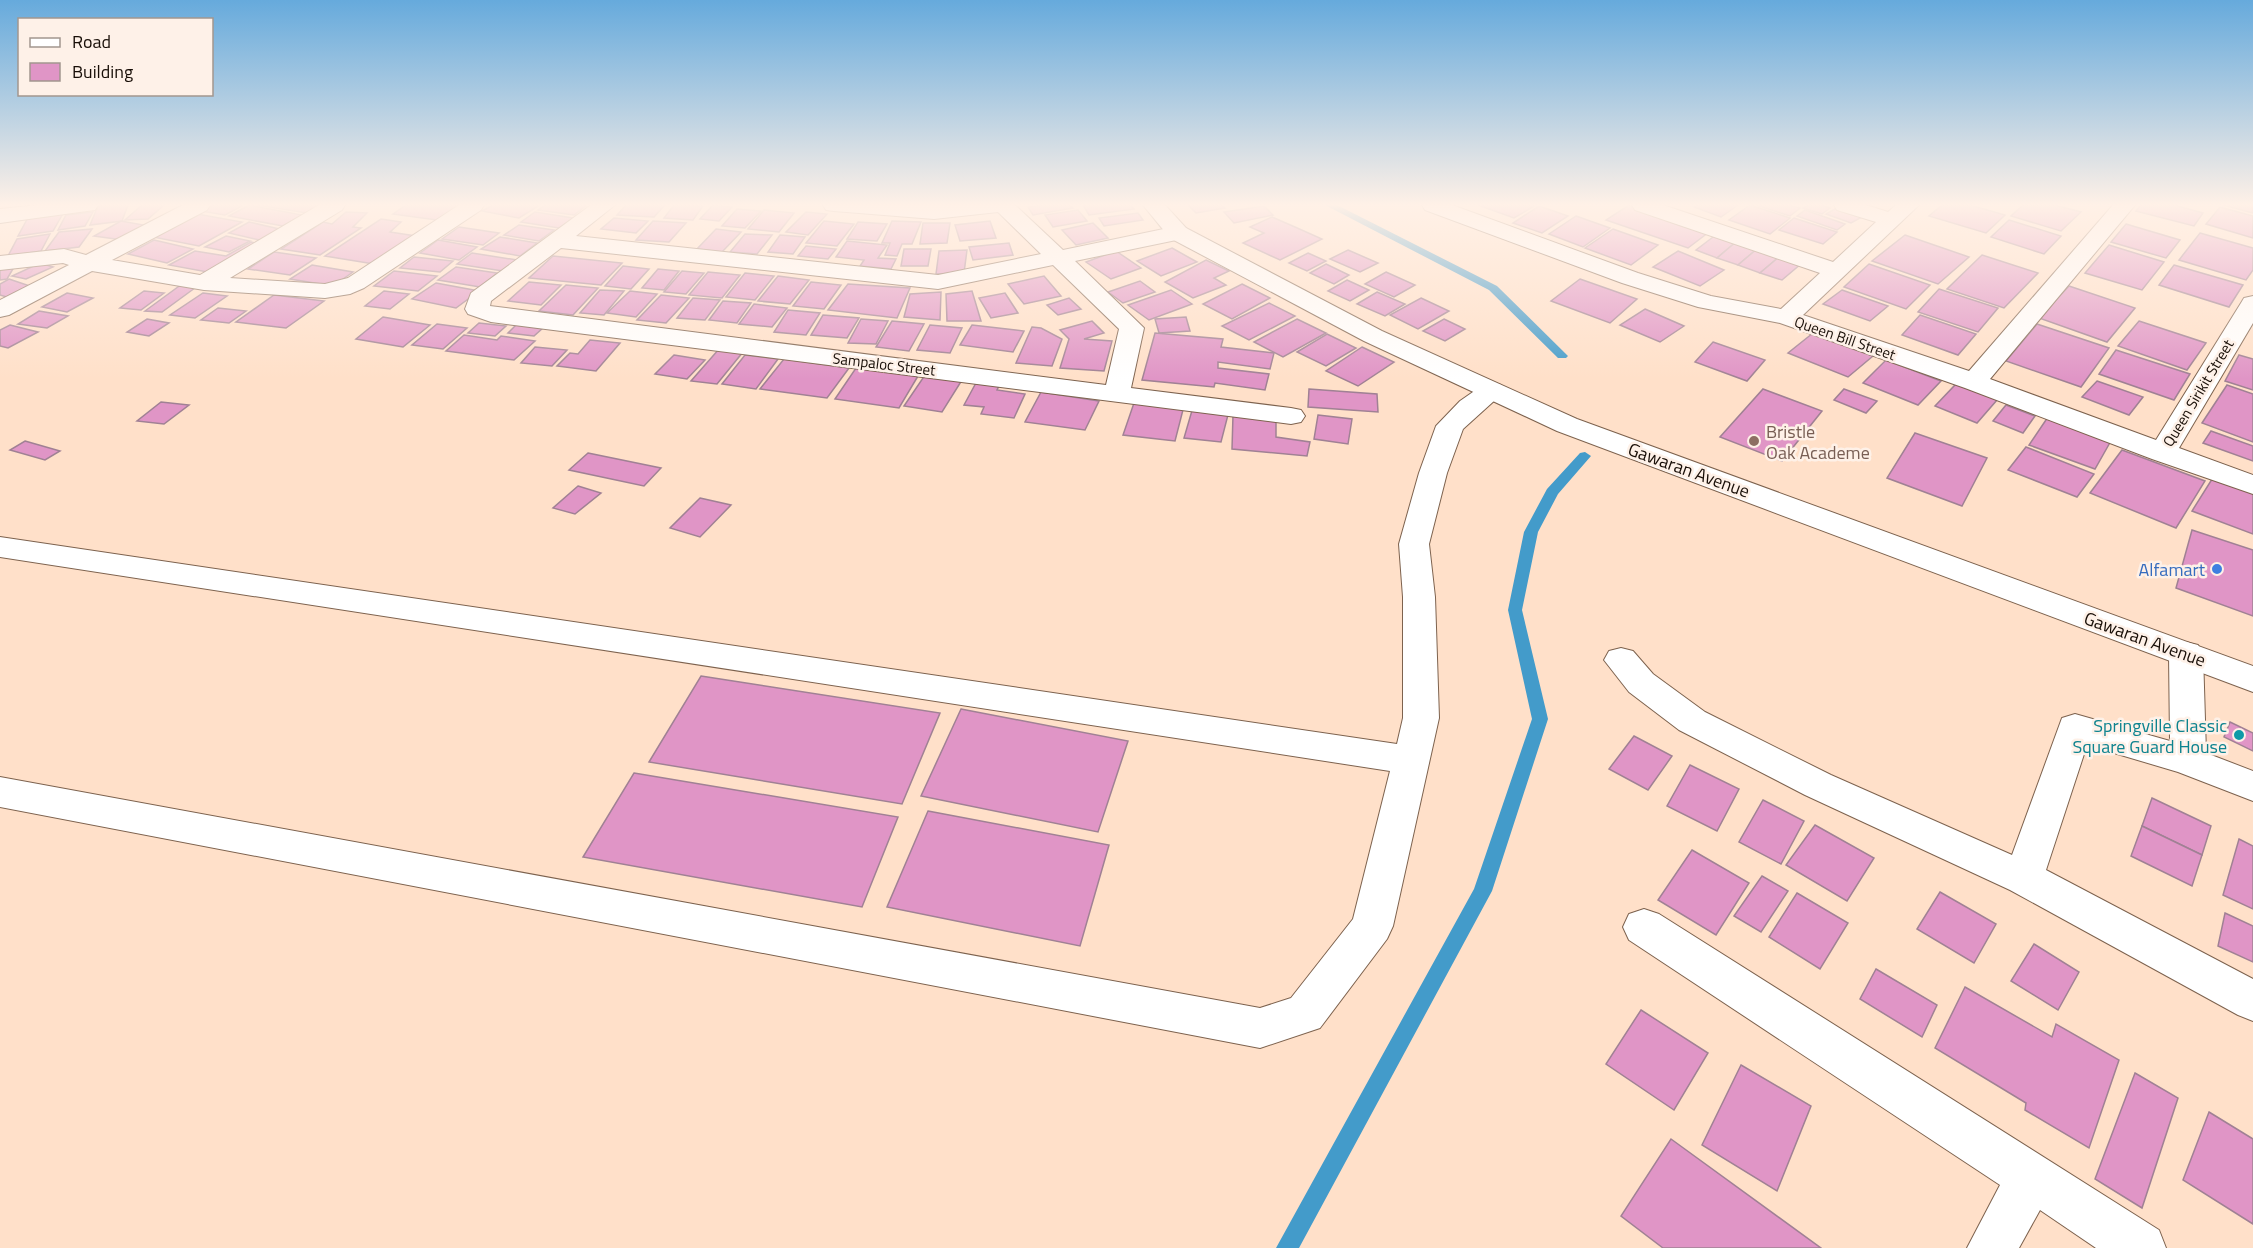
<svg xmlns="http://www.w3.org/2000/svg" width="2253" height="1248" font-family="'Titillium Web',sans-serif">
<rect width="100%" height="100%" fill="#ffe0c9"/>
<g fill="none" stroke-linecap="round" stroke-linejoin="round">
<!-- stream -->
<g fill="#439bca" fill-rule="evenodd">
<polygon points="1325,205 1337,205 1497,286 1568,356 1566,358 1558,358 1489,290"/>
<polygon points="1585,452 1591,456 1558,494 1538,532 1522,610 1548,719 1492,891 1299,1248 1276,1248 1474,889 1532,719 1508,610 1524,532 1547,489 1580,453"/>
</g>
</g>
<!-- building -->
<g fill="#e095c6" stroke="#a08194" stroke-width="1.5">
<polygon points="106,205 128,205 122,221 90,225 98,206"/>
<polygon points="142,205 164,205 148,219 125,220"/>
<polygon points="213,205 234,205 242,206 225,215 201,211"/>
<polygon points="249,205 302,215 283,226 229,216"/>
<polygon points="257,205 321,205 307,213"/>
<polygon points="406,205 460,205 437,220 393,214"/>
<polygon points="493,205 540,205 519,218 482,211"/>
<polygon points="545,205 587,205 574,215 538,210"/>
<polygon points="626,205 665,205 654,217 617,215"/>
<polygon points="674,205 681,205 703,206 693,220 664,218"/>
<polygon points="713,205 732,207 719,221 700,219"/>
<polygon points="1044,205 1070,205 1073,208 1033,215 1028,207"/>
<polygon points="1083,205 1131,205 1134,209 1089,215"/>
<polygon points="1188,205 1222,205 1225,208 1196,213"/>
<polygon points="1478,205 1536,205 1514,218"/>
<polygon points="1629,205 1709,232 1688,248 1606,220"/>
<polygon points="1698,205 1738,205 1721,217 1694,207"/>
<polygon points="1750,205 1790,218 1770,234 1729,220"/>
<polygon points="1756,205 1790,205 1800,208 1790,216"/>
<polygon points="1808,205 1822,205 1830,208 1822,214 1803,208"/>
<polygon points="1942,205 1970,205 2005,215 1986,233 1929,216"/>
<polygon points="2023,205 2055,205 2081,212 2061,231 2011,216"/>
<polygon points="2141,205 2174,205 2203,213 2194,226 2136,211"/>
<polygon points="2223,205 2253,205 2253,213"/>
<polygon points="1264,206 1273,215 1234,223 1224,212"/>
<polygon points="1539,206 1568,216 1542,233 1513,223"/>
<polygon points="1838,207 1864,216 1851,223 1826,214"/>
<polygon points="2220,207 2253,216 2253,238 2206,224"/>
<polygon points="737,209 761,211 745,228 722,226"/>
<polygon points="65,210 53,231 18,236 30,214"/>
<polygon points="764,210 794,213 779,232 748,229"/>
<polygon points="1078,210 1087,221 1053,227 1045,215"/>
<polygon points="1805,210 1845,224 1837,230 1797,216"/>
<polygon points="93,212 85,226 58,230 66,215"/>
<polygon points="346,212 367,213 353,227 361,228 320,255 281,249 323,222 332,224"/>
<polygon points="535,212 573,218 559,228 521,222"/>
<polygon points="806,212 827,214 808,235 786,232"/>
<polygon points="1138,213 1143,220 1104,226 1099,218"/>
<polygon points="197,214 242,222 199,246 153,237"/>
<polygon points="1576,216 1610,228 1583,247 1549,234"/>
<polygon points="1272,217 1295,227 1322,239 1280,260 1243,243 1264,233 1250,227"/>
<polygon points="614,218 648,221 636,233 601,229"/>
<polygon points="1794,218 1837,232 1823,244 1779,230"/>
<polygon points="381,219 401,222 390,232 416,236 374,264 325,256"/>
<polygon points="2009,220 2061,236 2044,254 1991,237"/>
<polygon points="121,221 149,226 123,240 94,236"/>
<polygon points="653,221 686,223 669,242 636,240"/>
<polygon points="824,221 854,224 837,246 806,243"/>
<polygon points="892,221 921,222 912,244 902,244 897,256 885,255 890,243 882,243"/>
<polygon points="990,221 996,238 960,241 955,225"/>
<polygon points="249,222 284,230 264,241 229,233"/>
<polygon points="858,222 887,224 877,241 847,239"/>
<polygon points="923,223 950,223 947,243 920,244"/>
<polygon points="1093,223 1108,238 1076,245 1062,230"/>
<polygon points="2126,224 2180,240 2166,258 2111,242"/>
<polygon points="519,225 554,230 539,241 504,235"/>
<polygon points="459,227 499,233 483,245 442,239"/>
<polygon points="92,229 79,247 45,251 59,232"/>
<polygon points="716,229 741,232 722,252 697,249"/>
<polygon points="1613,229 1658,245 1631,265 1585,248"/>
<polygon points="2200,233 2253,248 2253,270 2246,280 2179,260"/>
<polygon points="50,234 41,251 8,256 17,239"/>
<polygon points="745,234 772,235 757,254 730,252"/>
<polygon points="1717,234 1737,241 1717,258 1696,250"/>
<polygon points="780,235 805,237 793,254 768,252"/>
<polygon points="1905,235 1969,257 1938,284 1872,261"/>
<polygon points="226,236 250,241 229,252 205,247"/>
<polygon points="500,237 537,243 520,256 481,249"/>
<polygon points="154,240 193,249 167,263 128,254"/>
<polygon points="438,240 477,247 459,260 420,253"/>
<polygon points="847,241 887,245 878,258 896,259 891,269 860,266 864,260 836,257"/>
<polygon points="1737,241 1758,248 1738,265 1717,258"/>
<polygon points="251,242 262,245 213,273 169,265 195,251 226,256"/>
<polygon points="1009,243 1013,255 973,260 969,247"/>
<polygon points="2109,245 2164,262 2142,290 2085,273"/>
<polygon points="806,246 836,249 828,259 798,256"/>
<polygon points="1172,248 1197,262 1161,276 1137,261"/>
<polygon points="1758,248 1780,256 1760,273 1738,265"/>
<polygon points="904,249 931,249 928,266 901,266"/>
<polygon points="967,250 964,273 936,274 939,251"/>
<polygon points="1348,250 1378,263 1360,272 1330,259"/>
<polygon points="1116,251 1141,268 1111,279 1086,262"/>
<polygon points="1678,251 1724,270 1700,286 1653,267"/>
<polygon points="274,252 316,258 290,275 248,269"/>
<polygon points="472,253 517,260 503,271 457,264"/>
<polygon points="1308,253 1326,261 1307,271 1289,263"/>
<polygon points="1982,255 2038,273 2004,308 1947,289"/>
<polygon points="553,256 622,263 601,285 529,278"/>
<polygon points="1780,256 1802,263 1782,280 1760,273"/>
<polygon points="414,257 453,261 440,272 400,268"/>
<polygon points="1206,260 1229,271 1214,278 1226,285 1193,298 1165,282"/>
<polygon points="40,263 53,267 26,279 12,276"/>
<polygon points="1326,264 1349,275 1334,284 1310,273"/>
<polygon points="1869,264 1930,285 1906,309 1844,287"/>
<polygon points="312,265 353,272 333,286 290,279"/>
<polygon points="2174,265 2243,285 2229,307 2159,285"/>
<polygon points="623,266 649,269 631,289 605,286"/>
<polygon points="14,267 7,279 0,280 0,269"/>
<polygon points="456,267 497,273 480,287 438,280"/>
<polygon points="658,269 679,271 664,290 642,288"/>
<polygon points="394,271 437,276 418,291 374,286"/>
<polygon points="682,271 704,273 686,294 664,292"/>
<polygon points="708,272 740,275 722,298 689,295"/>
<polygon points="1386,272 1415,285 1394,297 1365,284"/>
<polygon points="745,273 774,276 755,300 726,297"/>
<polygon points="778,276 809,280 790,304 758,301"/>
<polygon points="1044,276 1061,296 1024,304 1008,284"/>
<polygon points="9,279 36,288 13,299 0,295 0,284"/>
<polygon points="1580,279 1637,299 1610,323 1551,301"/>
<polygon points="1347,280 1369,290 1350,301 1328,291"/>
<polygon points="1140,281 1155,292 1123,303 1108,292"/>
<polygon points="529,282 561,285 541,305 508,301"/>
<polygon points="811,282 841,285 824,309 793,306"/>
<polygon points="436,283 479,291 456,308 412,299"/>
<polygon points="182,284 199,285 162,312 145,311"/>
<polygon points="848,284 910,288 897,318 828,310"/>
<polygon points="1242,284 1270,298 1232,319 1203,304"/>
<polygon points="566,285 598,288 573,315 539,311"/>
<polygon points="2069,286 2135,308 2107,342 2039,318"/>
<polygon points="1939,289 1998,308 1978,332 1918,312"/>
<polygon points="600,290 624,291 604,315 580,313"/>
<polygon points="1171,290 1192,304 1149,320 1128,305"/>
<polygon points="1842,290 1888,306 1870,321 1823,304"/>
<polygon points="144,291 164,293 141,310 120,308"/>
<polygon points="384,291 409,294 390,309 365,306"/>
<polygon points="630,291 657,294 636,317 607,313"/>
<polygon points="972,291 981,321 947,321 946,294"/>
<polygon points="941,292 940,320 904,317 910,294"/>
<polygon points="1377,292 1405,304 1385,316 1357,304"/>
<polygon points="67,293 93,298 67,312 42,307"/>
<polygon points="203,293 227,296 195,318 170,315"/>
<polygon points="1005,293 1018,313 991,318 979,298"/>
<polygon points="274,295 324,301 286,328 236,322"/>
<polygon points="661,295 689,298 666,323 637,320"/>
<polygon points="693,298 720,300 705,320 677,318"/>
<polygon points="1069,298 1081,309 1058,315 1047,305"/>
<polygon points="1421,298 1449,311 1418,329 1390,315"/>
<polygon points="723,301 751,303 737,323 709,320"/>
<polygon points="1269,303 1295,316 1249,340 1222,326"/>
<polygon points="754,304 787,308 772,327 739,324"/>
<polygon points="218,308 246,311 229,323 201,320"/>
<polygon points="1645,309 1684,326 1660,342 1620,325"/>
<polygon points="788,310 820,313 806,335 774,332"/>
<polygon points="39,311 68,316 47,328 18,324"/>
<polygon points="823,315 859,318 847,338 811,335"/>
<polygon points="1920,315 1976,334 1958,355 1902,335"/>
<polygon points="383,317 430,325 403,347 356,339"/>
<polygon points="1186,317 1190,331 1159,333 1155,319"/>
<polygon points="147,319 169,323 149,336 127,332"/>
<polygon points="861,319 888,321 876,344 848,343"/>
<polygon points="1297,319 1326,333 1283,357 1254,342"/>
<polygon points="1444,319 1465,329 1445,341 1423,331"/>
<polygon points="892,321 924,324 909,351 876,347"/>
<polygon points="1092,321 1104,333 1084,339 1112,341 1104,371 1060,368 1069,339 1060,330"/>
<polygon points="2139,321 2206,343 2187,370 2118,346"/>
<polygon points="479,323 506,326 495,336 468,333"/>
<polygon points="437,324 467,328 443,349 412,345"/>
<polygon points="517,324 544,327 534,336 508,333"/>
<polygon points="2037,324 2109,348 2081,387 2006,361"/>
<polygon points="10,325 38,332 8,348 0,346 0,330"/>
<polygon points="930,325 962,328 950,353 917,350"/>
<polygon points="972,325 1024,331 1013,352 960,345"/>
<polygon points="1032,327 1041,328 1062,339 1052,366 1016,363"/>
<polygon points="1155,333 1223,339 1221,347 1274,353 1270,369 1218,362 1218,368 1269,374 1265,390 1215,383 1214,387 1142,380"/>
<polygon points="1813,333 1873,356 1848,377 1788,353"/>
<polygon points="1327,334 1356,348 1326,366 1297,352"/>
<polygon points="464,335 497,340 501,336 535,341 514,360 446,351"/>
<polygon points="590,340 620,343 596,371 557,366 570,353 578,354"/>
<polygon points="1713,342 1765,360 1747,381 1695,362"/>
<polygon points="535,347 567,350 552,366 521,363"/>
<polygon points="1362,347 1394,362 1358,386 1326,371"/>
<polygon points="719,349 743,352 717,384 691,381"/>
<polygon points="2116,350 2190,374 2174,400 2099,374"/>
<polygon points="674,355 705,360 687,379 655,374"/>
<polygon points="745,355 778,359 756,389 722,384"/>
<polygon points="2239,355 2253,359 2253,390 2225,381"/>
<polygon points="784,359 849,368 827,398 760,389"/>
<polygon points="1886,360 1941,381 1918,405 1863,383"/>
<polygon points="856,368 918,376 899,408 835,399"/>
<polygon points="925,375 962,380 942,412 904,406"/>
<polygon points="977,381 1000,384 997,390 1025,394 1014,418 981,414 984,407 964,405"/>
<polygon points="2097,381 2143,397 2129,415 2082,397"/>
<polygon points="1956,384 1997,400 1977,423 1935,406"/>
<polygon points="2227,385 2253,394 2253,442 2202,423"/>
<polygon points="1309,389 1377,394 1378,412 1308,407"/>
<polygon points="1763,389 1822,411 1782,461 1720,437"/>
<polygon points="1844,389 1877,401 1866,413 1834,400"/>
<polygon points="1041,392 1099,401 1085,430 1025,422"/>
<polygon points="1135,400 1184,406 1175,441 1123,435"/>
<polygon points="161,402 189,405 164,424 137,421"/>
<polygon points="2006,405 2035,416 2023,433 1993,421"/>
<polygon points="1193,407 1229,411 1221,442 1184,438"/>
<polygon points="1233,415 1276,418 1276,437 1310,442 1307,456 1232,449"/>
<polygon points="1318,415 1352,419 1348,444 1314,439"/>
<polygon points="2048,417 2112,439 2095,469 2029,445"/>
<polygon points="2211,431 2253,446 2253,461 2203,443"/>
<polygon points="1915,433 1987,458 1962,506 1887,478"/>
<polygon points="25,441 60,451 45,460 10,450"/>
<polygon points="2026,447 2094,474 2077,497 2008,470"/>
<polygon points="2122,450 2205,481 2176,528 2090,493"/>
<polygon points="588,453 661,468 644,486 569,470"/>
<polygon points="2214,476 2253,490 2253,534 2192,511"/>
<polygon points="578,486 601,493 575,514 553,508"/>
<polygon points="700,498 731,505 700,537 670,528"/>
<polygon points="2192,530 2253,550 2253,616 2176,588"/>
<polygon points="701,676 940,713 902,804 649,762"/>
<polygon points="961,709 1128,741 1098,832 921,796"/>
<polygon points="2230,722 2253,733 2253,751 2224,737"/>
<polygon points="1634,736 1672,756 1648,790 1609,769"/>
<polygon points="1690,765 1739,789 1717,831 1667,806"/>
<polygon points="634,773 898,817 862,907 583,857"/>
<polygon points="2152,798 2211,826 2202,855 2142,826"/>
<polygon points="1763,800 1804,821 1781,864 1739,842"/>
<polygon points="928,811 1109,845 1080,946 887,907"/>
<polygon points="1815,825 1874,858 1847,901 1786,865"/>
<polygon points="2142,826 2202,855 2192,886 2131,856"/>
<polygon points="2239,839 2253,846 2253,909 2223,895"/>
<polygon points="1692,850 1749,883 1716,935 1658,900"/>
<polygon points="1762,876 1788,891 1761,932 1734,916"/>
<polygon points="1940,892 1996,924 1974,963 1917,929"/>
<polygon points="1797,893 1848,923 1820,969 1769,937"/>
<polygon points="2225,913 2253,926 2253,962 2218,946"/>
<polygon points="2034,944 2079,972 2058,1010 2011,981"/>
<polygon points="1876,969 1937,1005 1922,1037 1860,999"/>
<polygon points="1965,987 2052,1037 2056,1024 2119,1060 2089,1148 2025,1110 2026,1103 1935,1048"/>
<polygon points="1641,1010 1708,1053 1674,1110 1606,1064"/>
<polygon points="1741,1065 1811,1106 1777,1191 1702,1145"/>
<polygon points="2135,1073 2178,1098 2142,1208 2095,1179"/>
<polygon points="2209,1112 2253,1139 2253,1224 2183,1180"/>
<polygon points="1671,1139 1821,1248 1663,1248 1621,1216"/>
</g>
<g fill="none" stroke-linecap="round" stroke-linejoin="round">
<defs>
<g id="street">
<polygon points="38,205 98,205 95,210 87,211 0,223 0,209"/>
<polygon points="183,205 210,205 207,210 112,260 200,275 319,205 345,205 342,210 230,278 325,284 348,278 459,205 484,205 481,210 364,288 350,294 325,298 204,290 92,271 9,315 0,317 0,300 69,265 63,263 0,270 0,256 64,249 86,255"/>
<path d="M 591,205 L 615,205 L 576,236 L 938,275 L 1041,254 L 998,212 L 934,219 L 834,211 L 826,210 L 823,205 L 1015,205 L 1063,250 L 1178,226 L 1186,228 L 1189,233 L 1186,238 L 1075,261 L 1144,328 L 1131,388 L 1291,408 L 1301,410 L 1305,416 L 1301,422 L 1291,424 L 491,322 L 468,314 L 465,309 L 471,293 ZM 561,248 L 938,289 L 1053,265 L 1119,329 L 1106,385 L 490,306 L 491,301 Z"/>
<polygon points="1422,205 1452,205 1638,273 1711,296 1781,309 1820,273 1635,210 1632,205 1663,205 1833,262 1876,222 1837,210 1834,205 1866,205 1888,212 1896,205 1919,205 1803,315 1969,371 2113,205 2135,205 1990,379 2156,440 2241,303 2244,298 2253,296 2253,323 2179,448 2253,475 2253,494 2152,459 1965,388 1780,323 1698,307 1622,283 1425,210"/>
<polygon points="1492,383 1501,385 1505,391 1463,429 1447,473 1429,544 1435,597 1439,718 1393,926 1387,939 1320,1028 1260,1048 0,807 0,777 1260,1008 1291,998 1353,919 1390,771 0,557 0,537 1397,744 1403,718 1403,597 1399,544 1419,473 1436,426 1460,401 1483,385"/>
<polygon points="2186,642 2198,645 2203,654 2206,753 2253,771 2253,801 2178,772 2087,745 2046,870 2253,979 2253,1021 2238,1015 2010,890 1805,795 1679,730 1629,692 1604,660 1609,651 1621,648 1633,651 1653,674 1705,712 1831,775 2012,855 2062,718 2075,714 2170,741 2169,654 2174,645"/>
<polygon points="1644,909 1659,914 2159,1230 2166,1248 2096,1248 2040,1210 2019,1248 1967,1248 2000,1185 1629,940 1623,927 1629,914"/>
</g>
<polygon id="secondary" points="1143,205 1165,205 1186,228 1382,331 1577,419 2253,666 2253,692 1557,431 1364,341 1170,238"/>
</defs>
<!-- street casing -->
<use href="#street" stroke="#7d624e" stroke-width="2"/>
<!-- secondary casing -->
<use href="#secondary" stroke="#7d624e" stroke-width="2"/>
<!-- street -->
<use href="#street" fill="#fff" fill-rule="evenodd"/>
<!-- secondary -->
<use href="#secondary" fill="#fff" fill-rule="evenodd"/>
</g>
<!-- sky -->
<linearGradient id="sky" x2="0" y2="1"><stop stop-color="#66aadc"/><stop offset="0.54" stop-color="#fff1e7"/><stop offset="1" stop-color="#fff1e7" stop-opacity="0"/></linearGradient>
<rect width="2253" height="379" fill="url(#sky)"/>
<!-- markers -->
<circle fill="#8d6e63" stroke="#fef1e8" stroke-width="2" cx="1754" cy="441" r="6"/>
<circle fill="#3f7fe0" stroke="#fef1e8" stroke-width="2" cx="2217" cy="569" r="6"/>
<circle fill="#0f9aa8" stroke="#fef1e8" stroke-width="2" cx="2239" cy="735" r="6"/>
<g text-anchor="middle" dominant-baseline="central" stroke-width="5" stroke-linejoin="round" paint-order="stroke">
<!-- far-street labels -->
<g font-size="15" fill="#180e07" stroke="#fef1e8">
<text transform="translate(1845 338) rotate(19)">Queen Bill Street</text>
<text transform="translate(884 364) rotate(7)">Sampaloc Street</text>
<text transform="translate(2198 393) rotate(-59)">Queen Sirikit Street</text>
</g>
<!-- education labels -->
<g font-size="18" fill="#785e54" stroke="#fef1e8" text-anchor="start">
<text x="1766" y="431">Bristle<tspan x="1766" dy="21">Oak Academe</tspan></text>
</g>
<!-- street labels -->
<g font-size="18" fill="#180e07" stroke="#fef1e8">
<text transform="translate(1689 470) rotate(20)">Gawaran Avenue</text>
<text transform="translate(2145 639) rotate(20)">Gawaran Avenue</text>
</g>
<!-- shop labels -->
<g font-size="18" fill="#366cbe" stroke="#fef1e8" text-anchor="end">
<text x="2205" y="569">Alfamart</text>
</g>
<!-- culture labels -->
<g font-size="18" fill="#0d838f" stroke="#fef1e8" text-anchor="end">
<text x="2227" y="725">Springville Classic<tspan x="2227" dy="21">Square Guard House</tspan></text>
</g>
</g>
<!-- legend -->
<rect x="18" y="18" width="195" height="78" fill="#fef1e8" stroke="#a2968e" stroke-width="1.5"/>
<rect x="30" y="38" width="30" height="9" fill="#ffffff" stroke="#a2968e" stroke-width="1.5"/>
<text x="72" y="48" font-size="18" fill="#180e07">Road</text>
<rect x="30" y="63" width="30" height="18" fill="#e095c6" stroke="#a2968e" stroke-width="1.5"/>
<text x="72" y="78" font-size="18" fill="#180e07">Building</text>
</svg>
